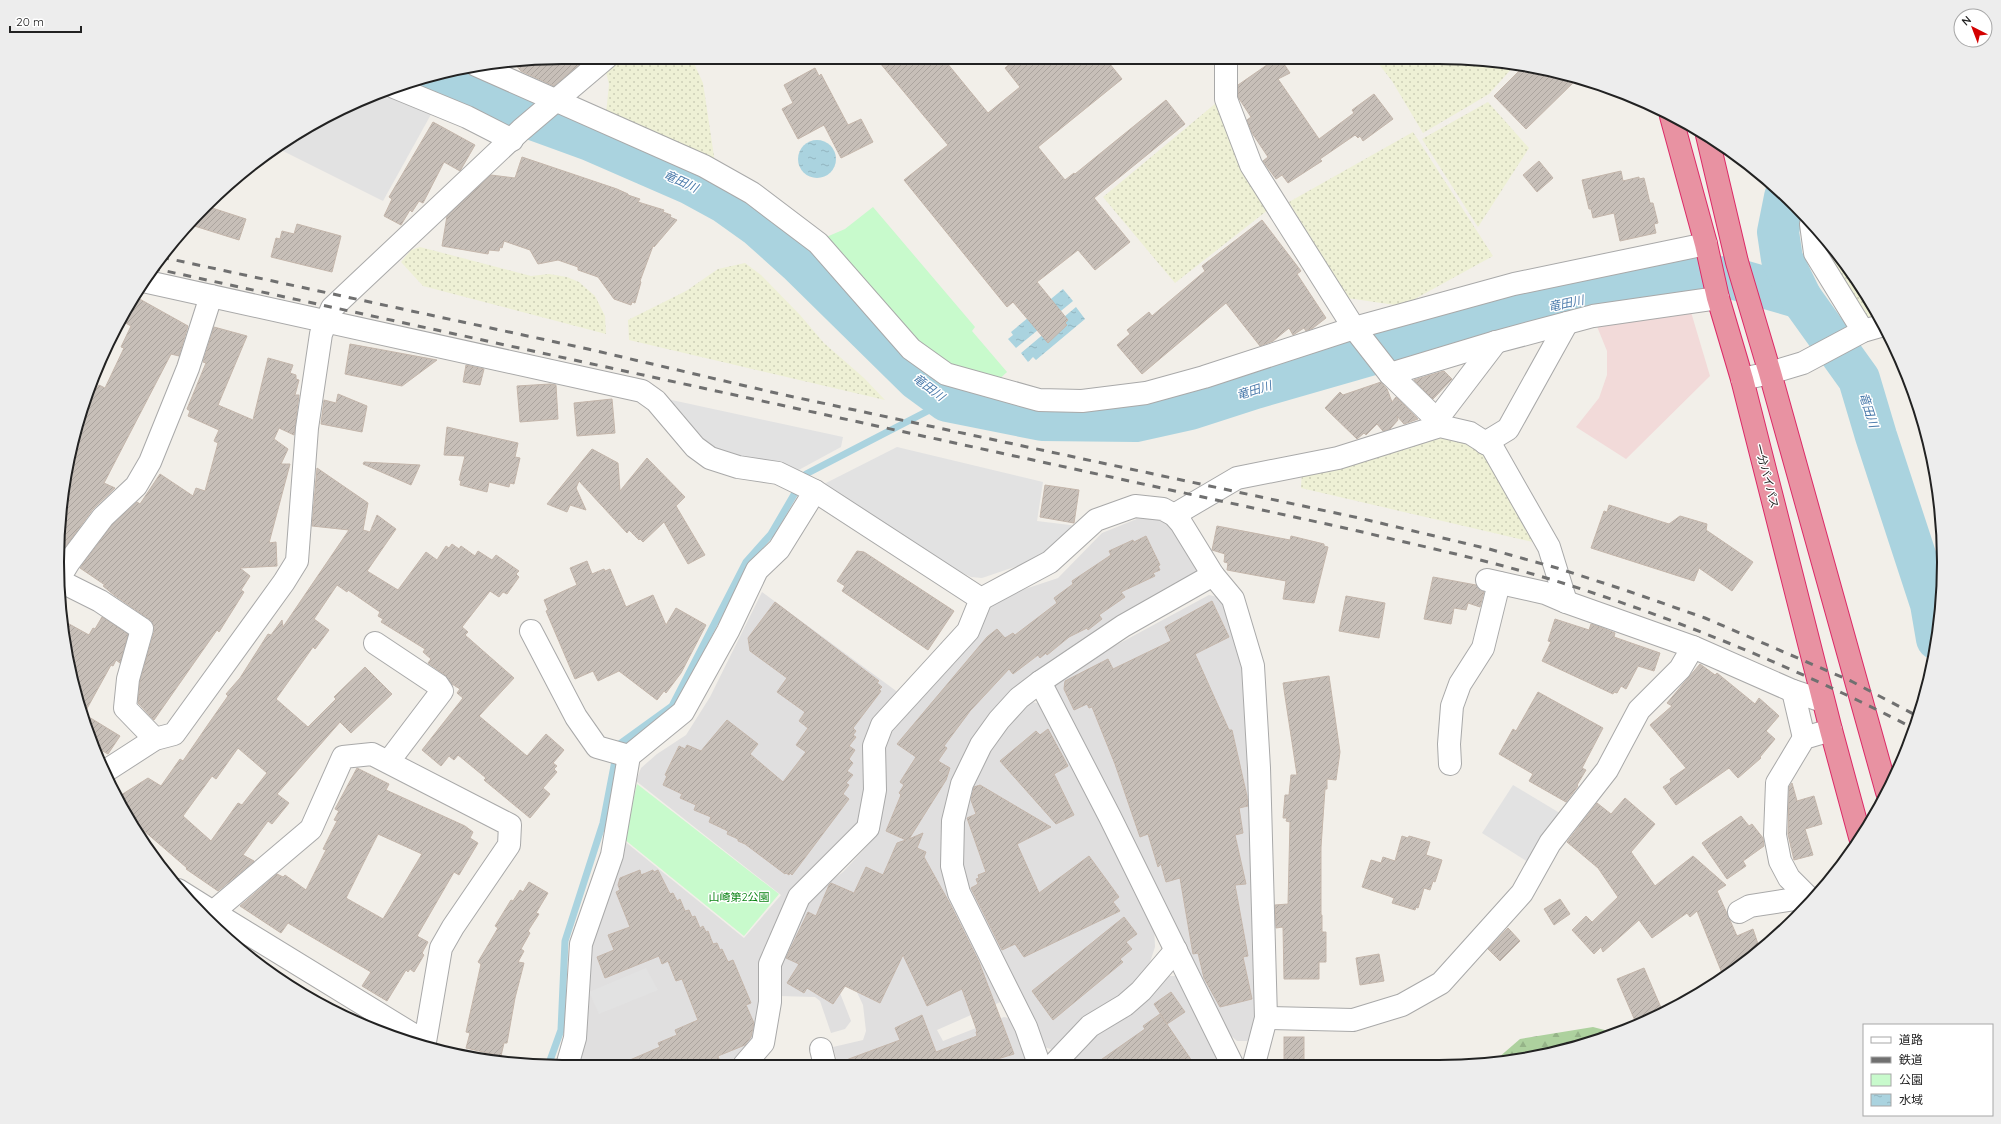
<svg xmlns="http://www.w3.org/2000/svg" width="2001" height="1124" font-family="Quicksand,'Noto Sans JP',sans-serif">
<defs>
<pattern id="farmland-dots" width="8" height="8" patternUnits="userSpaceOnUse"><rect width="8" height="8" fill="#eef0d5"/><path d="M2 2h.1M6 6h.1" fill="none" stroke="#ccceb7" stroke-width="1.8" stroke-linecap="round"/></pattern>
<pattern id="forest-firs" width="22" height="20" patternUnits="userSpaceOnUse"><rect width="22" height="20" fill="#add19e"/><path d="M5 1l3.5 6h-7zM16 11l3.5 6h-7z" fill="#95b388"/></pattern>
<pattern id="water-ripples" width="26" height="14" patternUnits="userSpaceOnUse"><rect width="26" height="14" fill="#aad3df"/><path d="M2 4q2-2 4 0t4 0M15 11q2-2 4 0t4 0" fill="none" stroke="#92b5bf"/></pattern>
<pattern id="building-hatch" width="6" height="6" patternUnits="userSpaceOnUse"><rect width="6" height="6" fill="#c7bfb8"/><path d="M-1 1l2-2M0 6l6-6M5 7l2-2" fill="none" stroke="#aba49e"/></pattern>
</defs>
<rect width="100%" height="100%" fill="#f2efe9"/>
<!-- residential -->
<g fill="#e0dfdf">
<polygon points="1149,514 1165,523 1198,559 1204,569 1019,687 944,833 1005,1000 937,1030 943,1041 1004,1017 1013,1019 1028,1064 838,1065 833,1047 863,1040 866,1031 863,1005 855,988 848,976 838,988 851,1021 845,1029 831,1033 820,1001 815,997 779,996 778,966 794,930 813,894 843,872 869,844 878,831 881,749 888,731 997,600 1007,595 1058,578 1102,533"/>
<polygon points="762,592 903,696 875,724 864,817 794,892 766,1015 738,1065 577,1066 586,960 623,840 744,938 781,895 636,781 641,768 657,754 686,735 710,697"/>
<polygon points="1209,595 1218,597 1224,602 1247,666 1257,1023 1253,1036 1247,1041 1237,1041 1228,1033 1053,683 1059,676"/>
<polygon points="1032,702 1042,704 1154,924 1155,947 1149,965 1137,983 1054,1050 1044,1047 972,900 962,871 963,816 970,788 986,754 1024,704"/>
<polygon points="1168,976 1178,976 1224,1064 1070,1064 1082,1047 1102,1030"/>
</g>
<!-- commercial -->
<polygon fill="#f2dad9" points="1691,312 1710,376 1626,459 1576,427 1599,398 1607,375 1607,351 1596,324"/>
<!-- farmland -->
<g fill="url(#farmland-dots)">
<polygon points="623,57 691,57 703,83 715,163 606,114 609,84 606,72"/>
<polygon points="1374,58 1472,58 1515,65 1489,94 1423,133 1392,81"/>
<polygon points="1488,102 1529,148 1478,227 1422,139"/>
<polygon points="1216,103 1238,153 1273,206 1175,283 1103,197"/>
<polygon points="1413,132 1493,256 1402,306 1347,298 1289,202"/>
<polygon points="1824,238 1840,254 1877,315 1867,320 1828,253 1821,239"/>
<polygon points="420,247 531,276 549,274 567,277 579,282 595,296 605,316 606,334 423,286 401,262 411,250"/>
<polygon points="745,263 761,275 800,315 824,343 864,378 885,400 629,340 628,320 686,291 718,269"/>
<polygon points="1449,436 1485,449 1537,543 1301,488 1302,469 1408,447"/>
</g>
<!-- forest -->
<polygon fill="url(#forest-firs)" points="1593,1027 1616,1033 1602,1040 1505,1063 1499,1063 1498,1058 1520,1039"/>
<!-- park -->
<g fill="#c8facc">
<polygon points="873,207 975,327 972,331 1007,372 996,382 962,371 926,354 824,238 845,229"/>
<polygon points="637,784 779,894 744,936 624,839"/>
</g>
<!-- parking -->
<g fill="#e2e2e2">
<polygon points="386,90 434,109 383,201 277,148 310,125"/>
<polygon points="667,399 843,437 841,447 795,472 713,449"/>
<polygon points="897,447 1043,482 1037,521 1078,526 1047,556 982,578 971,577 940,562 824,484"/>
<polygon points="1513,785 1563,815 1528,862 1482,833"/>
<polygon points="646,968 658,990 599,1014 589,992"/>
</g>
<!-- water -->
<g fill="url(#water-ripples)">
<circle cx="817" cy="159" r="19"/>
<polygon points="1063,289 1073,301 1016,348 1008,339 1013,335 1011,332"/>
<polygon points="1076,307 1085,319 1036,360 1033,357 1028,362 1021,353"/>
</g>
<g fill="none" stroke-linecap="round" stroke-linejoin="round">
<!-- stream -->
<polyline stroke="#aad3df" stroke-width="7" points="548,1066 561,1030 565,941 603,823 618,745 672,706 746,562 771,534 806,474 947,401"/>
<!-- river -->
<g stroke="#aad3df" stroke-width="42">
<polyline points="426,77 494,105 590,140 691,184 724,202 759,227 798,262 917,379 947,401 1042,420 1136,421 1190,409 1255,388 1505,316 1678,280 1728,277 1801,298"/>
<polyline points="1785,197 1778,232 1782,259 1801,298 1859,379 1876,436 1931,604 1937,639"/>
</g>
</g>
<!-- building -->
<g fill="url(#building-hatch)" stroke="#c4b6ab" fill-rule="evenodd">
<polygon points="562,57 588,57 554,86 521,71 513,62"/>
<polygon points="875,57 942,57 988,113 1020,87 1005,68 1017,58 1105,58 1122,79 1038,147 1065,180 1074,173 1075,174 1166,100 1185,124 1094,198 1130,242 1095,270 1078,250 1037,282 1068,320 1065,323 1067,325 1048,343 1013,302 1007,307 904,180 948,145"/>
<polygon points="1277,58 1280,58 1290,73 1278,79 1319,139 1354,113 1352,110 1374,94 1393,119 1363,141 1360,136 1358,138 1355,135 1320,159 1322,161 1288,183 1282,175 1276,179 1263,161 1268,157 1252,133 1247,120 1251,117 1238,97 1238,85"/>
<polygon points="1523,67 1570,74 1578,78 1526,129 1494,96"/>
<polygon points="815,68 819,76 821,74 848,125 861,119 873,142 841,158 824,125 798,139 782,109 793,103 784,85"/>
<polygon points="433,122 475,145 460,171 444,162 423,203 419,201 412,212 410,210 401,225 384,216 392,199 389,197"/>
<polygon points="522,157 617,189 628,194 628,195 640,199 638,202 664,210 663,212 671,215 670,217 677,220 654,247 653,246 640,281 641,282 635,303 632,302 631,305 614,299 598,277 578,270 578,267 558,260 538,264 530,250 504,241 502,248 500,247 499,251 489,250 488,254 442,246 447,216 491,175 515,178"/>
<polygon points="1539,161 1553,178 1537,192 1523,175"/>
<polygon points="1621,171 1623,181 1639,177 1639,179 1644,178 1650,203 1653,203 1658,223 1654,224 1656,233 1620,241 1614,213 1593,218 1591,209 1589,209 1582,180"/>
<polygon points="206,206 246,219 239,240 188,224"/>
<polygon points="1262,220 1301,271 1297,274 1326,318 1313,328 1306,331 1304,328 1293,335 1289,328 1273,341 1260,346 1226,303 1142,374 1117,345 1130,334 1127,330 1149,312 1152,316 1205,271 1202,266"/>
<polygon points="297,224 341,236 332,272 271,257 276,238 280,239 282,231 294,234"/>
<polygon points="136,297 188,326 179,356 171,354 104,483 115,488 93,509 60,554 58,529 72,446 84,420 79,417 86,396 92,387 96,389 99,385 105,388 124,348 121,347 131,326 122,321"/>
<polygon points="214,327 247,336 218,405 253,420 268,358 293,365 290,373 296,375 296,379 299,380 295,395 299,395 294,435 279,428 274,439 288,449 281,464 290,464 269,543 276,542 277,566 240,568 250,576 241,590 244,592 219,632 217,630 154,720 138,703 140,681 154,632 153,624 149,619 114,595 103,586 105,585 80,568 112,525 137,502 140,504 160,474 193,496 196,488 205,491 218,443 214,441 219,430 188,416 190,411 187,409 206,363 203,362"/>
<polygon points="350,344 383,350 437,360 402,386 345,374"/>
<polygon points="466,365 484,369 480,385 463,382"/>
<polygon points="1444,371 1452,379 1433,399 1414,380"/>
<polygon points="1381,382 1387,389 1392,402 1396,397 1418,419 1404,424 1397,416 1398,420 1390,429 1383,431 1377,424 1366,435 1364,433 1357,439 1325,408 1340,392 1343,395"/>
<polygon points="550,384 556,385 558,419 520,422 517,386"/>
<polygon points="338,394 367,406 362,432 321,424 324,400 336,403"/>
<polygon points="612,399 615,433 577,436 574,403"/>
<polygon points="447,427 518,443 515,457 520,458 514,484 510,483 509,487 489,482 487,492 460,485 461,481 459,480 465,456 444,455"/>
<polygon points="592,449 618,463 620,491 647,458 685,497 676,506 705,555 688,564 664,522 643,542 640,539 639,540 629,530 627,533 579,481 576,488 586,510 570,505 567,512 547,504"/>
<polygon points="364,462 420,465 411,485 363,464"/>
<path d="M 317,468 L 368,503 L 363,530 L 370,532 L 377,515 L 396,529 L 367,571 L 398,590 L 426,552 L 437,560 L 446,546 L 449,548 L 452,544 L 459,549 L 461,546 L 475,556 L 478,551 L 492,560 L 496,555 L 519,571 L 516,574 L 519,577 L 507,594 L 503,592 L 499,597 L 490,591 L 462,627 L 468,632 L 465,635 L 514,678 L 479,716 L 527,756 L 546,734 L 564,750 L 553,763 L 557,766 L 554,769 L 557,772 L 543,788 L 550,794 L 530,818 L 484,780 L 486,778 L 458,755 L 454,760 L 449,756 L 441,766 L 422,750 L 463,698 L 457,693 L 460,689 L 452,684 L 445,675 L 428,663 L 431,659 L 423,652 L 425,649 L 381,622 L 383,619 L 378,616 L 380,612 L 348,590 L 347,592 L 337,585 L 314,619 L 329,630 L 315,649 L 313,647 L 276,699 L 308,727 L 336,699 L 334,697 L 365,667 L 392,694 L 351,733 L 340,722 L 277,794 L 289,803 L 272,824 L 268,821 L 243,855 L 254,861 L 218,891 L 186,869 L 187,868 L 128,817 L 118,797 L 148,778 L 161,786 L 180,759 L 183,761 L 207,726 L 228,696 L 226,694 L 240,678 L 268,634 L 271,635 L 282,620 L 283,627 L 349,530 L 312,526 ZM 238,748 L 267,773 L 242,805 L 238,803 L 211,841 L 183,816 L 212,776 L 216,779 Z"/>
<polygon points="1045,485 1079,490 1074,523 1040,517"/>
<polygon points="1609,505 1669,524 1680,516 1707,524 1706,530 1753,562 1732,591 1699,568 1694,581 1591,548 1604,511 1607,512"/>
<polygon points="1217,526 1290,540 1291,536 1324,544 1324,546 1328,547 1314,603 1283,599 1286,581 1227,570 1228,563 1224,562 1225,554 1212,550"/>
<polygon points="1146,536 1160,565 1158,566 1160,570 1153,573 1155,576 1121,592 1125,597 1099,615 1102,619 1088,630 1087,628 1069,637 1047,655 1046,653 1040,658 1038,655 1013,674 1009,669 970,711 944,746 947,748 938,761 950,768 946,780 909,839 923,833 917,848 926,852 924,857 949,902 979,962 1014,1054 981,1064 838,1065 838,1063 900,1040 895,1028 922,1015 936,1052 977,1036 976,1032 977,1031 962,989 927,1006 903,955 880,1003 845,986 833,1004 807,988 804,993 787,983 799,964 786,958 808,912 816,916 829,885 831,883 854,893 866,867 883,875 897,843 906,840 886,831 901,795 899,793 904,785 900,782 916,757 897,744 987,637 997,629 1005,638 1013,633 1015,635 1057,603 1054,598 1073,584 1072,581 1111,555 1109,551 1133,540 1134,542"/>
<polygon points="857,551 864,552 954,611 928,650 842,591 845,586 837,581"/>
<polygon points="587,561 592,574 604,569 605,571 610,569 626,607 653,595 666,625 676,608 706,625 681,673 666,693 664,691 657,700 619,671 598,681 593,671 575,679 546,611 548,610 544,600 577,585 570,568"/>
<polygon points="1433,577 1476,585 1484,592 1480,607 1468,603 1466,610 1454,608 1451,624 1424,619"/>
<polygon points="1346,596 1385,603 1379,638 1339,631"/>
<polygon points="1212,601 1229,637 1195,654 1229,730 1232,730 1247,796 1248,806 1239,808 1243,833 1235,835 1246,884 1235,885 1248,956 1243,957 1252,999 1220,1007 1204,978 1198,953 1193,954 1180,878 1166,882 1161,864 1158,867 1148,834 1140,837 1115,764 1092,707 1089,708 1087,704 1074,710 1064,689 1065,681 1108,659 1113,669 1171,641 1165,627"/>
<polygon points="775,602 879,681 877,683 882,687 879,690 881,691 853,728 856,731 853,735 856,737 849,746 855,750 849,759 853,763 847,771 853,775 846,783 849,785 843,794 849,799 792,875 790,873 789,875 786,873 785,874 745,844 738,841 738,839 727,834 728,831 709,822 711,817 694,810 696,805 680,798 682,794 663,785 667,776 665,775 679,746 685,749 687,745 701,751 727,720 758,744 750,754 783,782 806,752 796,745 808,728 799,721 805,712 777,692 787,678 750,651 748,638"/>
<polygon points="102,617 128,634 120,663 116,660 113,666 111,665 84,714 120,736 108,754 92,745 74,692 62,620 89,635 93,628 95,629"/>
<polygon points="1555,619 1589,630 1591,624 1600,627 1615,633 1614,637 1660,653 1654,671 1638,666 1626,689 1621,686 1617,693 1614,692 1613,694 1542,661 1551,642 1548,641"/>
<polygon points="1700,664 1715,675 1717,673 1755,704 1759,698 1777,714 1779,716 1766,731 1775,739 1760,757 1761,758 1738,778 1729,768 1676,805 1663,787 1671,782 1670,779 1686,768 1650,725 1672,706 1667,703"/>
<polygon points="1329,676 1340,752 1336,780 1327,779 1327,789 1325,789 1321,847 1321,915 1322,915 1322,932 1326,932 1326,962 1319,962 1319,979 1284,979 1283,927 1276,928 1275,905 1288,904 1290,822 1286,821 1287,818 1283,818 1285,795 1289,795 1291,775 1297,775 1283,683"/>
<polygon points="1538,692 1603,728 1582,768 1586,770 1577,785 1578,786 1566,802 1529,781 1533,774 1499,754 1513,729 1516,731"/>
<polygon points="1048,729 1068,766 1054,774 1074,815 1056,824 1000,761 1036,731 1040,735"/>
<path d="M 357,768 L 389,784 L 386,790 L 465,826 L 473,832 L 470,838 L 478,843 L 459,875 L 454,872 L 417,936 L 428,942 L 422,953 L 424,955 L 414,972 L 410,969 L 408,972 L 406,970 L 387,1001 L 362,986 L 371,972 L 288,923 L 281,933 L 240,906 L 277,874 L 283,877 L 285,875 L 306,890 L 326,850 L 323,849 L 337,821 L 334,820 L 339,811 L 335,809 ZM 378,834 L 422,854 L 383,919 L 346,898 Z"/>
<polygon points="1792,783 1797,801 1814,796 1822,824 1805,829 1813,855 1794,860 1788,834 1789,787"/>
<polygon points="980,785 1051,827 1017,844 1039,893 1089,856 1119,897 1113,902 1120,911 1024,957 1015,944 1002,950 971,888 978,884 976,879 979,878 978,875 986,872 967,818 976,814 971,800 974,787"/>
<polygon points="1625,798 1655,824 1631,852 1655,886 1693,856 1726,885 1717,891 1737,936 1753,929 1759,947 1724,978 1697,911 1690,917 1687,913 1652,938 1639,920 1603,952 1601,947 1594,954 1572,930 1586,916 1592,922 1618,897 1598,868 1567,842 1597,803 1611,814"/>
<polygon points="1741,816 1749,826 1752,824 1763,838 1764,846 1743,861 1746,866 1727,879 1702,843"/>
<polygon points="1402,836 1408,838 1409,836 1430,842 1426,855 1442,860 1435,882 1433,881 1430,890 1424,888 1418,908 1416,907 1415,910 1392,903 1394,898 1389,896 1362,887 1371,860 1381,863 1383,857 1395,861"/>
<polygon points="640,870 641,875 653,870 654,872 658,870 670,894 673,893 677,901 680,899 685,911 689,910 692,917 695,916 700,928 703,926 706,932 708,931 713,944 717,943 720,950 722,949 728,962 733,960 751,1003 746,1005 754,1023 751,1037 745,1045 718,1056 721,1065 616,1066 660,1047 658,1043 677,1035 675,1030 698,1020 682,979 676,981 668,961 662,964 659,956 605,978 597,957 614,950 608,935 630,927 616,892 620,890 618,885 620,878"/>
<polygon points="529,882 548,893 536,913 539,914 528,931 530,933 521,949 524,951 518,962 524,963 515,998 507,1043 504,1043 501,1056 466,1048 470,1033 466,1032 481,964 478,962 498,928 495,926 511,900 513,901 520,890 523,892"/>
<polygon points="1560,899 1570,914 1554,925 1544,909"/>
<polygon points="1124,917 1137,934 1126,942 1132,949 1120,959 1123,962 1053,1020 1032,991"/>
<polygon points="1508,928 1520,941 1500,961 1488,949"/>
<polygon points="1379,954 1384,981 1360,985 1356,958"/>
<polygon points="1644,968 1662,1010 1636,1023 1617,979"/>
<polygon points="1171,992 1185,1012 1167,1024 1154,1004"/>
<polygon points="1160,1014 1194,1064 1095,1064 1145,1029 1143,1026"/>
<rect x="1284" y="1037" width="20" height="26"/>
</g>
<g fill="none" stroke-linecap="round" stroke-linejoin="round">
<defs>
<g id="minor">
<polyline points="1226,58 1226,99 1251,165 1354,328 1390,374 1430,413 1438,418"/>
<polyline points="476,65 704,166 752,193 818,243 911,349 946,374 1039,400 1082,401 1146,393 1204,377 1354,328 1514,284 1706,244"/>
<polyline points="394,87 467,117 512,140"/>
<polyline points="1811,224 1815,253 1863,331"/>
<polyline points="143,281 642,391 656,401 695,447 710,458 738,467 778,473 815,491 981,599 1050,562 1096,520 1135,506 1163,509 1174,515 1181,523 1213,575 1233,599 1253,666 1259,768 1266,1018 1254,1064"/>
<polyline points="1390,374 1496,342 1593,316 1718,298"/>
<polyline points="1742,379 1770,373 1803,363 1863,331 1884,325"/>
<polyline points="1440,426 1438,418 1496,342"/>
<polyline points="1485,443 1508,429 1567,323"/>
<polyline points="1174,515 1237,478 1338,458 1440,426 1470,433 1492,447 1549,547 1566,602"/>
<polyline points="58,580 69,562 103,517 136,486 150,462 188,368 211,296"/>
<polyline points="58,580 100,601 142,629 128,679 125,708 155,739"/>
<polyline points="1487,580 1545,593 1566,602 1693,647 1793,691 1823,701"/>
<polyline points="531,631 576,717 597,747 629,756"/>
<polyline points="375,643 438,685 442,691 389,761"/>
<polyline points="1040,682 1110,817 1232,1064"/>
<polyline points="1793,691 1804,738"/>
<polyline points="1450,764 1449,744 1452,706 1460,684 1483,648 1499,583"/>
<polyline points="104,772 155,739 174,734 284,582 297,561 307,428 321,334 332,308 521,130 607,57"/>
<polyline points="178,890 213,912 425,1042 441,948 453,927 509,845 510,825 372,754 343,757 311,829 213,912 207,918"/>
<polyline points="1812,901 1789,878 1780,861 1775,835 1777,783 1804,738 1831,730"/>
<polyline points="1739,912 1750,906 1808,897"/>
<polyline points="1266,1018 1353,1020 1402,1005 1441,983 1522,893 1550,843 1607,770 1639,710 1680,669 1693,647"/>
<polyline points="821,1049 825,1065"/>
<polyline points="1039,1064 1026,1027 959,893 952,866 953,821 962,784 981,745 999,720 1019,698 1040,682 1123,626 1213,575"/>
<polyline points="1054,1064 1090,1026 1125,1005 1141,991 1176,950"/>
<polyline points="744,1065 763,1043 770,1002 770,964 799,897 868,828 875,790 874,746 882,725 968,631 981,599"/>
<polyline points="567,1066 575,1038 581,944 612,855 629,756 683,712 728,631 757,570 779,549 815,491"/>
</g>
<g id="highway">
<polyline points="1671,116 1706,244 1718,298 1742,379 1831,730 1860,837"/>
<polyline points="1707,135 1737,262 1770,373 1887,792"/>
</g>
</defs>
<!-- minor casing -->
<use href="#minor" stroke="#a9a9a9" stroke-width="24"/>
<!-- highway casing -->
<use href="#highway" stroke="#dc2a67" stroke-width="24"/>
<!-- minor -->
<use href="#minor" stroke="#fff" stroke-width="22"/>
<!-- highway -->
<use href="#highway" stroke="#e892a2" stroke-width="22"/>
<!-- rail -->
<g stroke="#707070" stroke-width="3" stroke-dasharray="8 8" stroke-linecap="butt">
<polyline points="161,257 588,349 780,394 1359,518 1489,549 1557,568 1625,590 1705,618 1851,681 1919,717"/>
<path d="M 152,268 L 1354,530 C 1420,546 1487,560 1553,580 C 1678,619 1799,669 1915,729"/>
</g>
</g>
<g text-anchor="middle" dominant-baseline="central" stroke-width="3" stroke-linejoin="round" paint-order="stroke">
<!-- street labels -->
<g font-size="11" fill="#222" stroke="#fff">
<text transform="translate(1767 476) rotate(76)">一分バイパス</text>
</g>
<!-- park labels -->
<g font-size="11" fill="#0c8416" stroke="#fff">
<text x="739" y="897">山崎第2公園</text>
</g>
<!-- water labels -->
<g font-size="12" font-style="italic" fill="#4a7aab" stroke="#fff">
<text transform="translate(681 181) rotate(25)">竜田川</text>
<text transform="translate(1566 303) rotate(-12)">竜田川</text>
<text transform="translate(929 387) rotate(37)">竜田川</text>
<text transform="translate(1254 390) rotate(-17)">竜田川</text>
<text transform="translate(1869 410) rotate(72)">竜田川</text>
</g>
</g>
<!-- crop -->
<path d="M0 0H2001V1124H0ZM562 64H1439A498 498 0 0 1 1937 562V562A498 498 0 0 1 1439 1060H562A498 498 0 0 1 64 562V562A498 498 0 0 1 562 64Z" fill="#ededed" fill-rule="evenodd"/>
<path fill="none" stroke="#222" stroke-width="2" d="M562 64H1439A498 498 0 0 1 1937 562V562A498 498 0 0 1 1439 1060H562A498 498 0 0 1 64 562V562A498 498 0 0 1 562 64Z"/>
<!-- legend -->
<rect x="1863" y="1024" width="130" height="92" fill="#ffffff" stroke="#a7a7a7"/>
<rect x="1871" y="1037" width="20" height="6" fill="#ffffff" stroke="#a7a7a7"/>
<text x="1899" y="1044" font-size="12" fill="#222222">道路</text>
<rect x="1871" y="1057" width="20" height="6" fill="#707070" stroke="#a7a7a7"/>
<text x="1899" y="1064" font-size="12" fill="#222222">鉄道</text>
<rect x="1871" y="1074" width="20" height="12" fill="#c8facc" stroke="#a7a7a7"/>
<text x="1899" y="1084" font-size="12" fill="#222222">公園</text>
<rect x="1871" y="1094" width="20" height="12" fill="url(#water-ripples)" stroke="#a7a7a7"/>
<text x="1899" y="1104" font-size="12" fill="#222222">水域</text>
<!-- north arrow -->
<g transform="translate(1973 28) rotate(318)"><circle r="19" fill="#ffffff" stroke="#a7a7a7"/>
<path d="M0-3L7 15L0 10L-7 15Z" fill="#d40000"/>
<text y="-6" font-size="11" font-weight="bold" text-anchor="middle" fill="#222222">N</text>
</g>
<!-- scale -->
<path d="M10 26v6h71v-6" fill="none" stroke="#222222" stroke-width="2"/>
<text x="16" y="26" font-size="12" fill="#222222" stroke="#ffffff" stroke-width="3" paint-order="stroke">20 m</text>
</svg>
